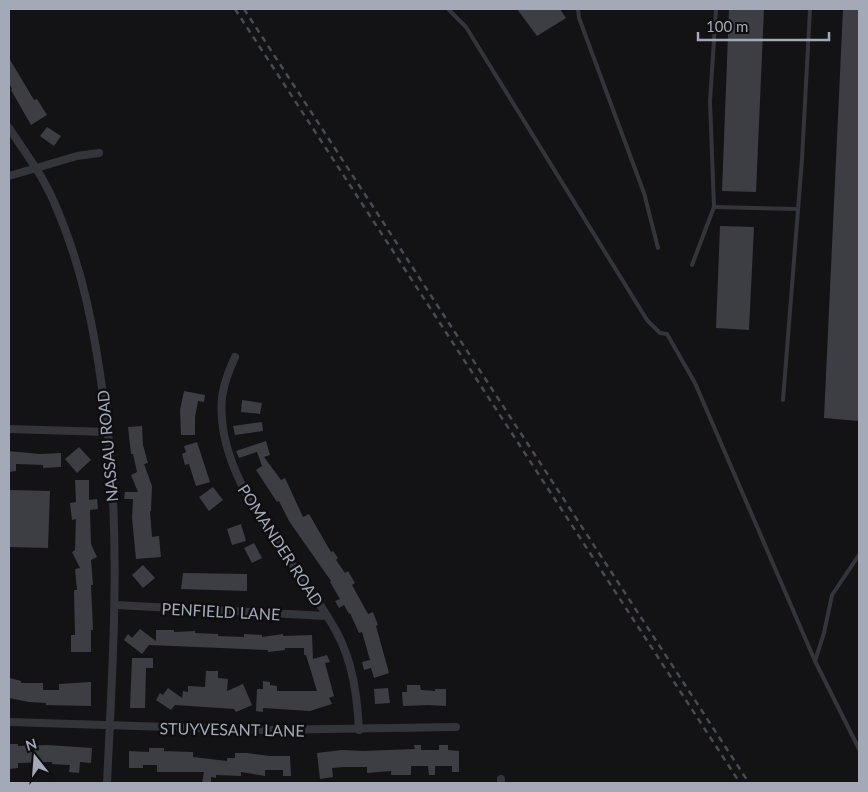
<svg xmlns="http://www.w3.org/2000/svg" width="868" height="792" font-family="Lato,sans-serif">
<rect width="100%" height="100%" fill="#131315"/>
<!-- building -->
<g fill="#3d3e43">
<polygon points="517,9 560,9 566,18 537,36"/>
<polygon points="729,9 764,9 756,192 722,191"/>
<polygon points="843,9 859,9 859,421 824,418"/>
<polygon points="9,58 34,100 37,99 47,115 31,125 11,90 12,89 9,83"/>
<polygon points="47,127 61,136 54,146 40,136"/>
<polygon points="720,226 754,227 749,330 716,328"/>
<polygon points="184,391 205,395 204,402 198,401 195,417 195,435 181,435 180,410"/>
<polygon points="242,400 262,403 260,414 241,412"/>
<polygon points="262,422 263,431 235,435 233,426"/>
<polygon points="142,426 143,445 148,463 144,464 152,486 151,511 150,511 152,537 159,536 161,557 136,559 132,518 133,499 124,499 125,492 138,492 131,475 137,472 133,454 131,454 128,427"/>
<polygon points="266,441 270,455 264,457 281,480 285,478 303,517 309,514 331,552 333,551 338,558 336,560 345,573 348,571 355,583 352,585 368,614 373,612 378,625 376,626 389,673 374,678 371,668 364,670 362,662 370,660 362,632 359,633 350,613 349,614 344,605 339,608 335,601 340,599 330,582 331,581 289,521 279,501 277,502 256,470 262,466 257,452 239,458 236,451"/>
<polygon points="197,442 210,482 196,486 189,464 185,465 182,454 186,452 184,446"/>
<polygon points="79,447 91,460 77,473 65,459"/>
<polygon points="9,451 39,454 61,453 61,467 43,468 43,465 16,464 16,471 9,472"/>
<polygon points="75,480 89,480 89,500 97,499 98,509 90,510 91,544 97,557 91,560 93,585 91,585 93,630 91,630 91,652 71,652 71,635 75,635 74,590 77,590 75,569 80,568 72,552 75,550 76,519 72,520 70,503 76,502"/>
<polygon points="213,487 223,500 209,511 199,497"/>
<polygon points="9,490 50,491 48,548 9,547"/>
<polygon points="241,524 246,541 232,545 227,529"/>
<polygon points="254,543 262,558 252,563 244,548"/>
<polygon points="143,565 155,578 143,588 132,575"/>
<polygon points="183,573 247,574 247,591 181,589"/>
<polygon points="140,629 156,641 156,630 174,630 174,632 195,631 195,633 218,634 218,636 244,637 244,634 262,635 262,637 283,634 283,636 312,635 313,659 327,655 330,662 325,663 334,696 329,698 332,704 310,711 263,708 263,712 256,711 257,689 263,689 263,681 270,682 270,685 277,686 277,691 317,691 306,655 304,655 304,648 285,648 285,650 268,652 268,650 149,645 142,654 124,640 128,634 132,638"/>
<polygon points="132,658 153,658 153,668 146,668 145,708 130,708"/>
<polygon points="206,671 218,671 218,678 228,679 227,691 243,684 252,705 236,712 234,709 175,705 171,710 156,700 160,693 163,695 168,688 182,698 183,691 188,692 188,686 205,687"/>
<polygon points="10,678 21,681 21,683 43,683 43,690 59,690 59,684 91,682 91,706 46,705 46,703 29,702 9,698"/>
<polygon points="407,685 420,685 421,690 435,691 435,689 446,689 446,706 428,705 403,706 402,692 407,692"/>
<polygon points="388,688 390,703 375,704 374,689"/>
<polygon points="9,744 18,744 18,746 47,745 92,748 91,763 80,762 79,773 69,772 70,765 52,764 52,762 18,763 18,768 9,769"/>
<polygon points="414,745 421,745 421,750 439,750 439,745 448,745 448,750 459,751 459,772 452,772 452,766 435,766 435,775 429,775 428,766 411,766 411,775 391,775 391,771 367,773 367,767 344,767 332,768 333,777 320,779 317,753 342,750 363,751 415,749"/>
<polygon points="149,748 164,748 164,751 193,752 193,757 227,761 227,758 235,758 235,753 247,753 270,756 290,756 291,776 283,776 283,770 265,770 265,776 241,772 241,776 216,775 216,778 211,777 211,783 202,783 204,772 157,772 157,765 143,765 143,768 129,768 129,751 149,752"/>
</g>
<g fill="none" stroke-linecap="round" stroke-linejoin="round">
<!-- lane -->
<g stroke="#34353b" stroke-width="4">
<polyline points="448,9 466,27 647,320 660,333 667,334 695,383 815,661"/>
<polyline points="578,9 579,18 644,193 658,248"/>
<polyline points="714,207 798,209"/>
<polyline points="692,265 714,207 710,101 716,9"/>
<polyline points="783,400 802,159 810,9"/>
<polyline points="859,555 832,595 824,633 815,661 859,749"/>
</g>
<!-- street -->
<g stroke="#34353b" stroke-width="8">
<path d="M 9,128 C 25,152 43,176 54,202 C 82,265 94,328 103,395 C 106,419 110,443 111,466 C 119,572 112,678 107,783"/>
<polyline points="9,176 77,156 99,153"/>
<path d="M 235,357 C 229,370 224,383 222,397 C 214,483 297,559 336,631 C 353,662 357,695 359,730"/>
<polyline points="9,429 107,432"/>
<polyline points="115,605 327,616"/>
<polyline points="9,722 264,730 456,727"/>
<polyline points="501,783 501,779"/>
</g>
<!-- rail -->
<g stroke="#494b52" stroke-width="2.5" stroke-dasharray="6 5" stroke-linecap="butt">
<polyline points="235,9 740,783"/>
<polyline points="244,9 749,783"/>
</g>
</g>
<g text-anchor="middle" dominant-baseline="central" stroke-width="5" stroke-linejoin="round" paint-order="stroke">
<!-- street labels -->
<g font-size="16" fill="#a4a9b7" stroke="#0e0e10">
<text transform="translate(107 446) rotate(-95)">NASSAU ROAD</text>
<text transform="translate(281 545) rotate(57)">POMANDER ROAD</text>
<text transform="translate(221 611) rotate(3)">PENFIELD LANE</text>
<text transform="translate(232 729) rotate(1)">STUYVESANT LANE</text>
</g>
</g>
<!-- border -->
<rect width="868" height="792" fill="none" stroke="#a4a9b7" stroke-width="20"/>
<!-- north arrow -->
<g transform="translate(35 757) rotate(343)" stroke="#0e0e10" stroke-width="4" paint-order="stroke">
<path d="M0-4L9 19L0 12L-9 19Z" fill="#a4a9b7"/>
<text y="-8" font-size="14" font-weight="bold" text-anchor="middle" fill="#a4a9b7">N</text>
</g>
<!-- scale -->
<path d="M698 32v8h131v-8" fill="none" stroke="#a4a9b7" stroke-width="2.5"/>
<text x="706" y="32" font-size="15" fill="#a4a9b7" stroke="#0e0e10" stroke-width="4" paint-order="stroke">100 m</text>
</svg>
